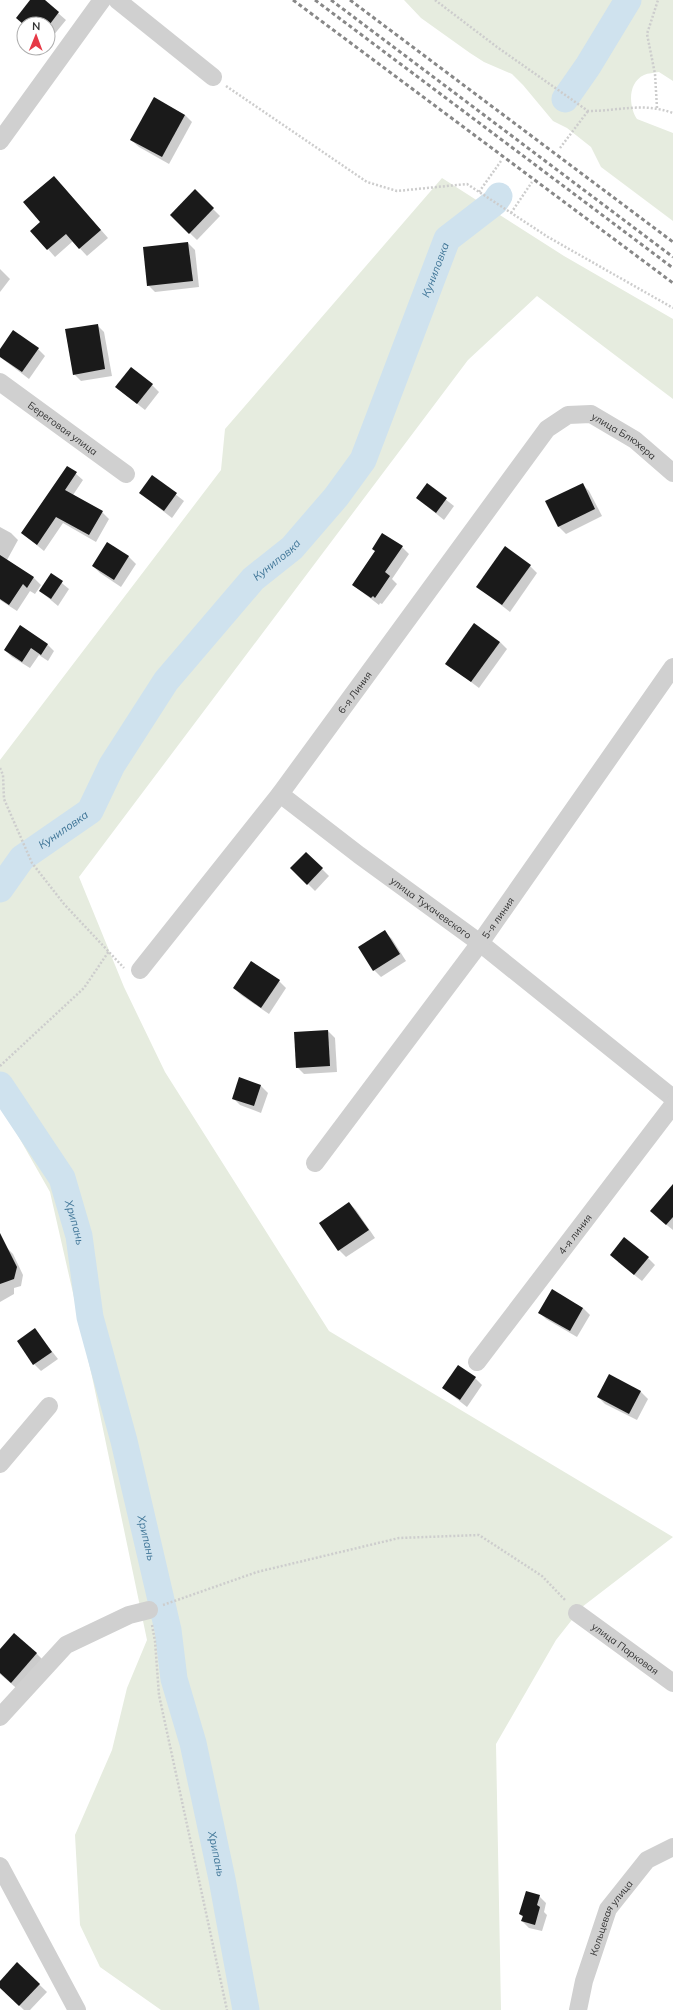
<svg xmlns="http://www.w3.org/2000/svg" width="673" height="2010" font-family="Mulish,sans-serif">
<rect width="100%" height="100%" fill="#fff"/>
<!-- green -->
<g fill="#e6ecdf">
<path d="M 404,0 L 673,0 L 673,81 L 659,72 C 654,73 648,73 644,75 C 627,83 629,107 637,119 L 673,133 L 673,221 L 601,167 L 591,147 L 567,128 L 553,121 L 523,85 L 512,74 L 484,62 L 470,53 L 421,18 Z"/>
<polygon points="442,178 564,256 673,319 673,399 537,296 468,360 79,877 124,987 165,1072 329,1331 673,1537 582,1607 556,1640 496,1744 501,2010 161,2010 100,1967 80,1925 75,1835 112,1750 127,1688 147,1640 93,1381 50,1192 0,1104 0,760 221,470 225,429"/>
</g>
<!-- shadow -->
<g fill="#0003">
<polygon points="31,0 43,0 66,20 48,42 48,24 24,25 17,18"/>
<polygon points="155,99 185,115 192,122 169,164 139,147 131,140"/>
<polygon points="61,184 108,238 87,256 73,241 55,257 32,231 42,222"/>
<polygon points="195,191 220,216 197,240 171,215"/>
<polygon points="188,243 195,250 199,287 155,292 148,285"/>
<polygon points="0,269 10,279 0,292"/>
<polygon points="97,325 104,332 112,376 81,381 74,374"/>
<polygon points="38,349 45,356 29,379 0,357 0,351"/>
<polygon points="152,385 159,392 145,410 116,387"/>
<polygon points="68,467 83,480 73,495 102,512 109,519 96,542 63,523 44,551 22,533"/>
<polygon points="152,476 184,501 172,518 140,493"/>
<polygon points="582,484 589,491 602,516 566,534 559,527 547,502"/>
<polygon points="427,485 454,506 444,520 417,498"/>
<polygon points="0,527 11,533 18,540 7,560 34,578 41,585 35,594 30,591 17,611 0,600"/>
<polygon points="107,543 129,557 136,564 121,587 100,573 93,566"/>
<polygon points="402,547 409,554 392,579 397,584 382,604 380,603 379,605 353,585"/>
<polygon points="530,566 537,573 510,612 478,587"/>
<polygon points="52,575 69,589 58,606 40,591"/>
<polygon points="500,642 507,649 479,688 447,664"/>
<polygon points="47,644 54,651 48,661 39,655 30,668 12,657 5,650"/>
<polygon points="306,853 329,876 315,891 292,868"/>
<polygon points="385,932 392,939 406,961 381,977 374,970"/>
<polygon points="279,981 286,988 269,1014 241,995 234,988"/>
<polygon points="328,1031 335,1038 337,1072 304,1074 297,1067"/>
<polygon points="261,1086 268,1093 261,1113 240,1105 233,1098"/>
<polygon points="673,1197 673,1230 658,1218"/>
<polygon points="349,1203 356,1210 375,1238 346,1257 339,1250 321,1223"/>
<polygon points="0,1245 5,1246 13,1254 23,1275 21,1286 14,1288 14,1294 0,1302"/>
<polygon points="648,1258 655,1265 642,1281 618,1262"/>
<polygon points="552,1290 583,1308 590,1315 577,1337 546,1319 539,1312"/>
<polygon points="35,1330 58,1359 41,1371 34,1364"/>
<polygon points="475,1378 482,1385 467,1407 443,1388"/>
<polygon points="641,1392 648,1399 637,1420 605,1404 598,1397"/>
<polygon points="0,1651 36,1653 47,1664 22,1693 0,1674"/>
<polygon points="539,1896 546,1903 544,1912 547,1915 542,1931 529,1928 522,1921 523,1917 520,1914"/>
<polygon points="18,1964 47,1992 30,2010 24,2010 0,1987 0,1982"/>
</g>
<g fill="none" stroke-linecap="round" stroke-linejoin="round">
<!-- river -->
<g stroke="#cfe2ee" stroke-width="27">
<polyline points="565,99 588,66 628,0"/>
<path id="s1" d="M 0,889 L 22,858 L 90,811 L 112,765 L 166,681 L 253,579 L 292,548 L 336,497 L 363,460 L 447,239 L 495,202 L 499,196"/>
<path id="s2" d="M 0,1085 L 62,1178 L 79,1236 L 90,1317 L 124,1441 L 168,1630 L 174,1679 L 193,1743 L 222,1879 L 246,2010"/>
</g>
</g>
<!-- building -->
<g fill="#1a1a1a">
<polygon points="30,0 45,0 59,12 50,24 23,24 16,18"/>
<polygon points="154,97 185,115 162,157 130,140"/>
<polygon points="54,176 101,230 79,249 66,234 47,250 30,231 40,222 23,202"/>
<polygon points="195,189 214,208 189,234 170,215"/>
<polygon points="188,242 193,281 147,286 143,247"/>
<polygon points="98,324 105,369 73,375 65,329"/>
<polygon points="13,330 39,348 22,372 0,357 0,349"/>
<polygon points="131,367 153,384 137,404 115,387"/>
<polygon points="67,466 77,472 65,490 103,511 89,535 56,517 37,545 21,533"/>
<polygon points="152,475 177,493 164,511 139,493"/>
<polygon points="427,483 447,498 436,513 416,498"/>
<polygon points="583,483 595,509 558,527 545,501"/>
<polygon points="382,533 403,546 385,572 390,576 375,598 373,596 371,598 352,585 375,551 372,549"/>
<polygon points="107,542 129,556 114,580 92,566"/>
<polygon points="505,546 531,565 502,605 476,587"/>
<polygon points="0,555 34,577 27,588 23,584 9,605 0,599"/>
<polygon points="51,573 63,581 51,599 39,591"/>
<polygon points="474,623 500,642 471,682 445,664"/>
<polygon points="20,625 48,644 41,655 31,648 22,662 4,650"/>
<polygon points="306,852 323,868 307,885 290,868"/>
<polygon points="385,930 400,954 373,971 358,947"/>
<polygon points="251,961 280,980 261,1008 233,988"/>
<polygon points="328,1030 330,1066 296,1068 294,1032"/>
<polygon points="239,1077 261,1085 254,1106 232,1099"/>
<polygon points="673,1184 673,1217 666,1225 650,1211"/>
<polygon points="349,1202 369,1230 338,1251 319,1223"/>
<polygon points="0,1233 17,1267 14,1279 0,1284"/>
<polygon points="624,1237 649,1257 634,1275 610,1255"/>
<polygon points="552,1289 583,1308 570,1331 538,1313"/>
<polygon points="35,1328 52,1352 33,1365 17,1341"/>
<polygon points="458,1365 476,1377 460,1400 442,1388"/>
<polygon points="609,1374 641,1391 629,1414 597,1397"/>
<polygon points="14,1633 37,1653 11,1683 0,1673 0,1649"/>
<polygon points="526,1891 540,1895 537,1905 540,1907 535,1925 521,1921 523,1916 519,1914"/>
<polygon points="17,1962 40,1984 19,2006 0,1988 0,1981"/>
</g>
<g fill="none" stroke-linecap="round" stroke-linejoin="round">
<!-- path -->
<g stroke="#cdcdcd" stroke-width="2.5" stroke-dasharray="2 2" stroke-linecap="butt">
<path d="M 435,0 L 497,47 L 588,111 C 620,111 642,102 673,113"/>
<polyline points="226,86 367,182 397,191 467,184 548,237 673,308"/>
<polyline points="657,108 655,74 647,34 658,0"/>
<polyline points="560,148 588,111"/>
<polyline points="479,192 501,161"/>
<polyline points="511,213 532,182"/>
<polyline points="0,768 3,775 4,799 32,863 64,904 124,968"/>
<polyline points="0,1066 84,988 109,951"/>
<polyline points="163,1605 257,1572 399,1538 479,1535 542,1576 566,1601"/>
<polyline points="152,1625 155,1641 159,1695 227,2010"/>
</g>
<!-- street -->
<g stroke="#d0d0d0" stroke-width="18">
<polyline points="117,0 213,77"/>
<polyline points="0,141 102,0"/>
<path id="s3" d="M 0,382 L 126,474"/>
<path id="s4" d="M 280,794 L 359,855 L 480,943 L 673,1098"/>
<path id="s5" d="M 140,970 L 280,794 L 547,429 L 568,415 L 591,414 L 635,440 L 673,473"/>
<path id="s6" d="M 315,1163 L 480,943 L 673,667"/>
<path id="s7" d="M 477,1362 L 673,1105"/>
<polyline points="0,1464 49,1406"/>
<path id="s8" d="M 577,1613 L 673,1683"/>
<polyline points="0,1717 66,1645 129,1615 149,1610"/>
<polyline points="0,1866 77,2010"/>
<path id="s9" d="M 578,2010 L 584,1981 L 608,1909 L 647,1860 L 673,1847"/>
</g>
<!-- rail -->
<g stroke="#888" stroke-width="3" stroke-dasharray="4 3" stroke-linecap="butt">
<polyline points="293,0 673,283"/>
<polyline points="315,0 673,268"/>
<polyline points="331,0 673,257"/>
<polyline points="350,0 673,242"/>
</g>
</g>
<g text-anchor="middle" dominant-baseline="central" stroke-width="4" stroke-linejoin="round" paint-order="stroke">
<!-- street labels -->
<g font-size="10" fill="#333" stroke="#fff">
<text stroke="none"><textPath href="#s3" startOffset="78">Береговая улица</textPath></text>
<text stroke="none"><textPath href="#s5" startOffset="765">улица Блюхера</textPath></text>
<text stroke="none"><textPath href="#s5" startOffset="351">6-я Линия</textPath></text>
<text stroke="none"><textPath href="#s4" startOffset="189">улица Тухачевского</textPath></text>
<text stroke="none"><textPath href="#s6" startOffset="306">5-я линия</textPath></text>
<text stroke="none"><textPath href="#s7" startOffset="161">4-я линия</textPath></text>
<text stroke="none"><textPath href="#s8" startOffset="60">улица Парковая</textPath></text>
<text stroke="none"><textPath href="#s9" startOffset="99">Кольцевая улица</textPath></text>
</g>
<!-- water labels -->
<g font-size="11" font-style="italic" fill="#3f7597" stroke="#fff">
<text stroke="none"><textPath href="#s1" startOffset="772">Куниловка</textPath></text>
<text stroke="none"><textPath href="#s1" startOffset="436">Куниловка</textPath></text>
<text stroke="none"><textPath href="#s1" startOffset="88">Куниловка</textPath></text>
<text stroke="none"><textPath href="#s2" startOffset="158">Хрипань</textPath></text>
<text stroke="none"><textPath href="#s2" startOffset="482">Хрипань</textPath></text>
<text stroke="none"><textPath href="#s2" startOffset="806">Хрипань</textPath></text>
</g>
</g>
<!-- north arrow -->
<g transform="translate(36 36) rotate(1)"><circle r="19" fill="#ffffff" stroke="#adadad"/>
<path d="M0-3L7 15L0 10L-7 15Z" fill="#e63946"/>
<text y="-6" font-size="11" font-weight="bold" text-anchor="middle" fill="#333333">N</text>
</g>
</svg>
